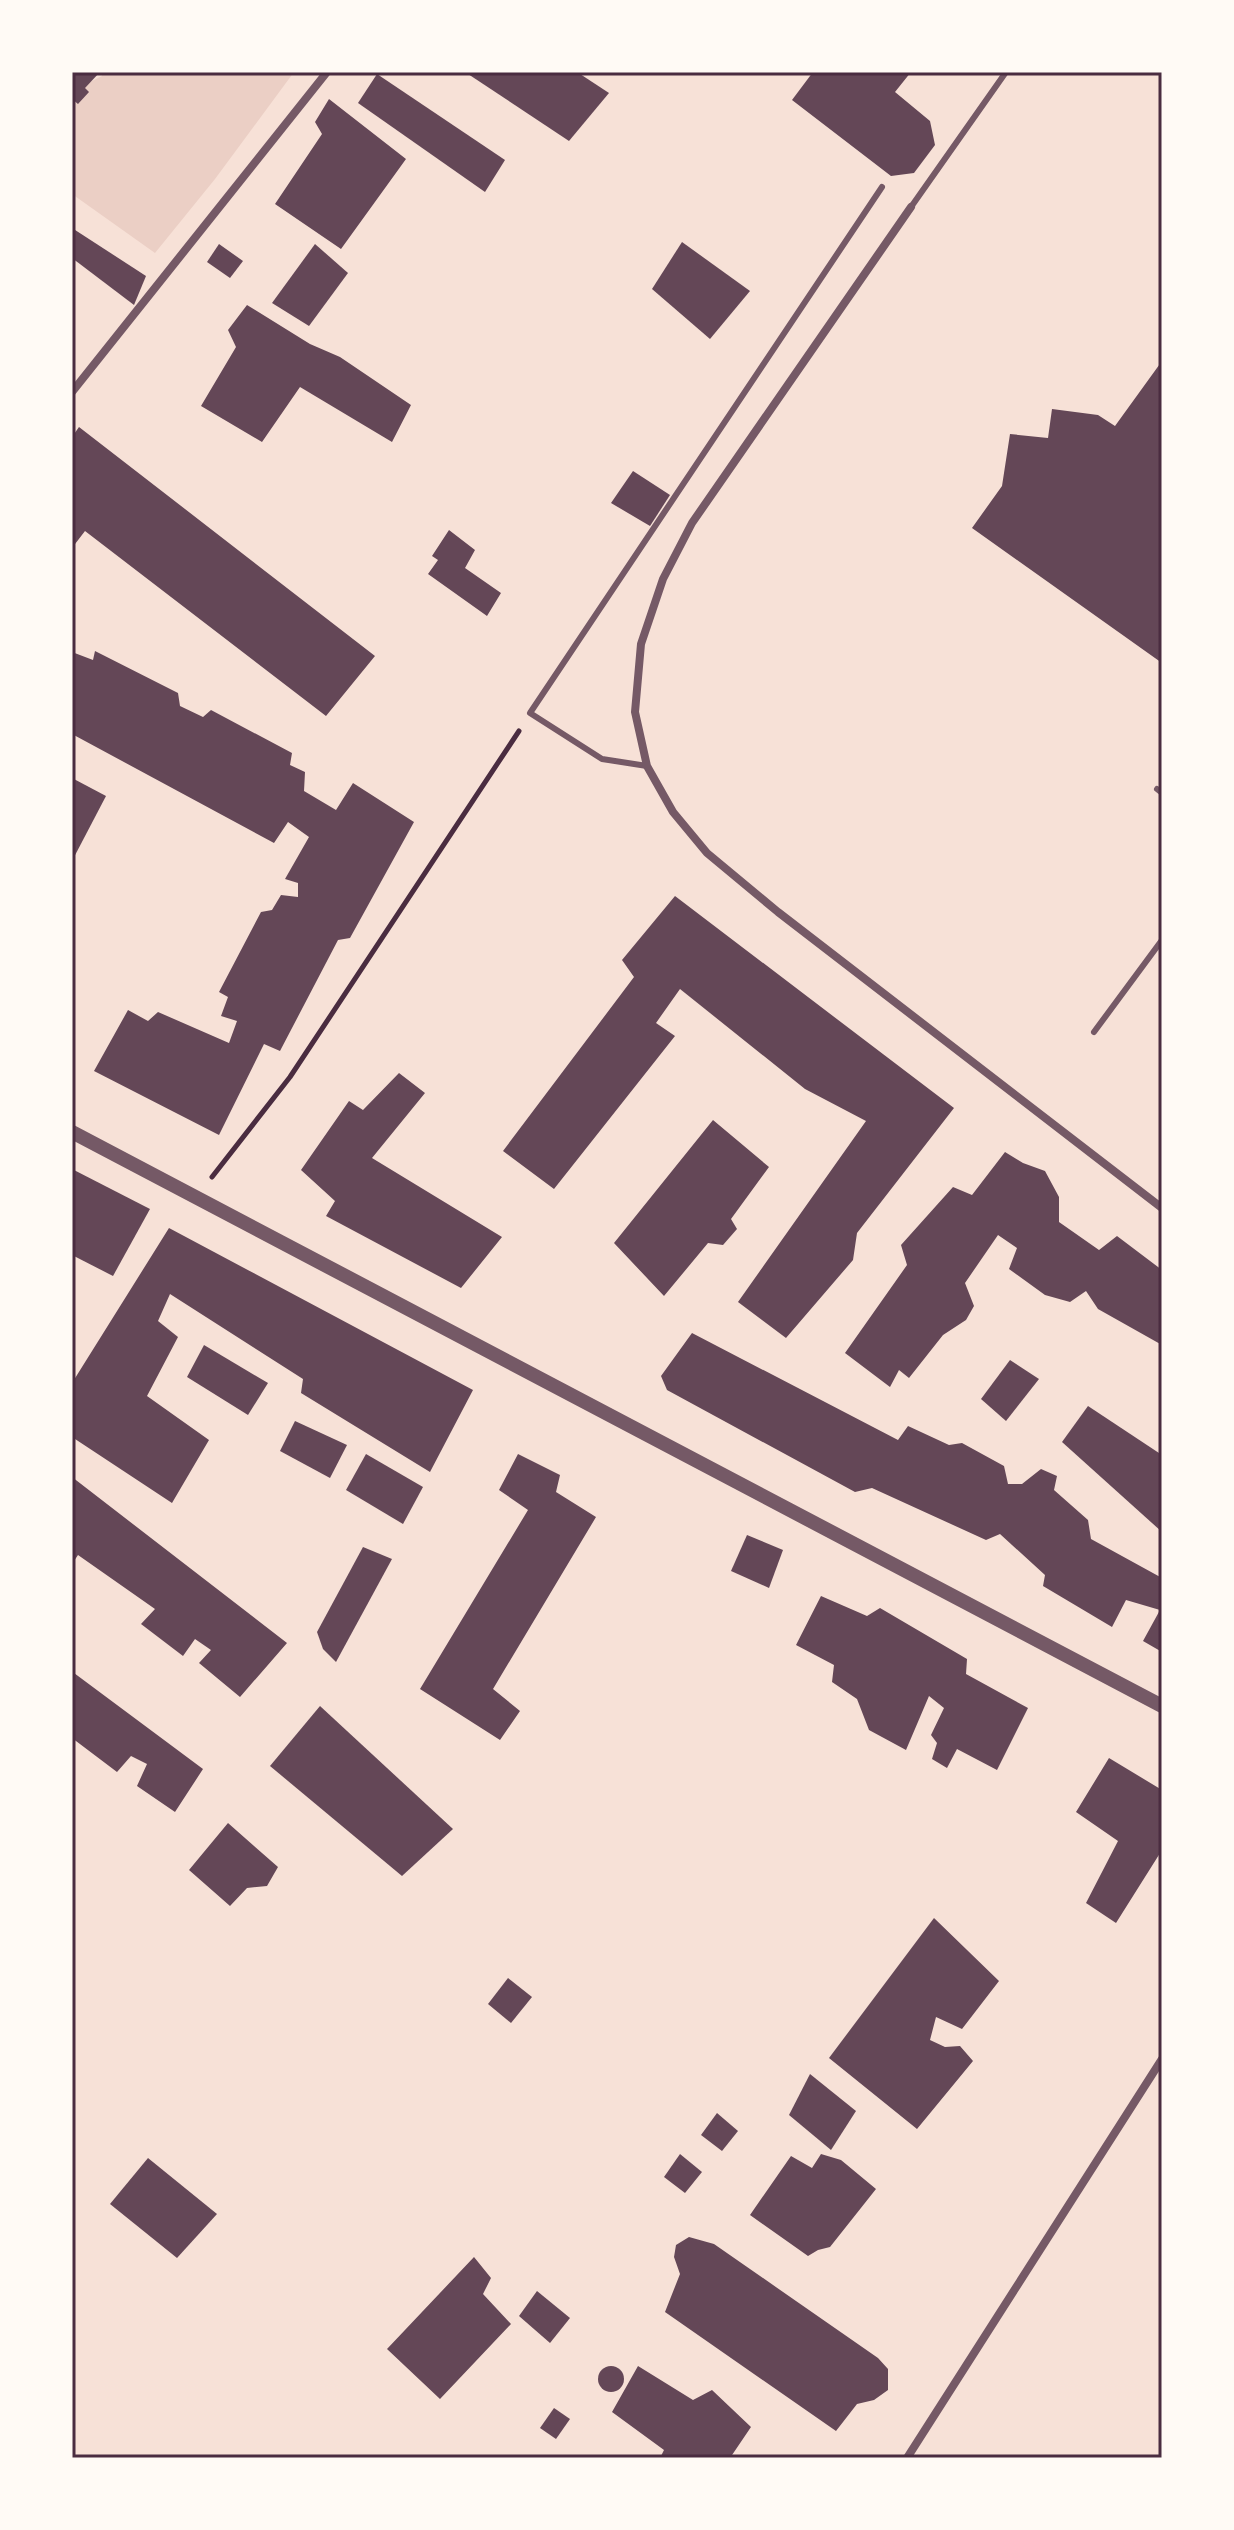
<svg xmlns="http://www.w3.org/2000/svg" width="1234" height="2530" font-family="Ubuntu,sans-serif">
<rect width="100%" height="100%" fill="#f7e1d7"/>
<!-- green -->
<polygon fill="#ebcfc5" points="101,72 294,72 215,179 155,253 72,194 72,91 102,76"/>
<!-- building -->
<g fill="#644757">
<polygon points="72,72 100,72 85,88 89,92 78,104 72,99 74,80"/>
<polygon points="465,72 577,72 609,93 569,141"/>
<polygon points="813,72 911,72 895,92 930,121 935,145 914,173 891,176 792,100"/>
<polygon points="377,74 505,160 485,192 358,103"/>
<polygon points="329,99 406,159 341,249 275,204 322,134 315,122"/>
<polygon points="72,228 146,276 134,305 72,258"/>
<polygon points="682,242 750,291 710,339 652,289"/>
<polygon points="219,244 243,261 230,278 207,262"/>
<polygon points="315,244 348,273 309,326 272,303"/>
<polygon points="247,305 310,344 340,357 411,405 392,442 300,387 262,442 201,406 236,347 228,330"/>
<polygon points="1162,361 1162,663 972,528 1002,486 1010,434 1048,438 1052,409 1098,415 1115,426"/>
<polygon points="79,427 375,656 326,716 85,531 72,548 72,437"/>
<polygon points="633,471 670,495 650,526 611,503"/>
<polygon points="449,530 475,550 465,568 501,593 487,616 428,574 438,560 432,556"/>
<polygon points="95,651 178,693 180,706 203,717 211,710 292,753 290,765 305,772 304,791 336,810 353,783 414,822 350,938 338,940 280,1051 264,1044 219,1135 94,1071 128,1010 148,1021 158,1012 229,1043 237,1021 221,1016 228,997 219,992 261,912 272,910 281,895 298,897 298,883 285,879 309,837 288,822 274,843 72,734 72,652 93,660"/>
<polygon points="72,778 106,796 72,861"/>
<polygon points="675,896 954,1108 857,1233 853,1260 786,1338 738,1302 866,1121 805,1089 680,989 656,1023 675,1036 554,1189 503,1151 634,977 622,960"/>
<polygon points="399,1073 425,1093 372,1158 502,1237 461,1288 326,1216 335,1201 301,1170 349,1101 363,1110"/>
<polygon points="713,1120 769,1167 731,1219 737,1229 723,1245 708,1243 664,1296 614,1243"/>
<polygon points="1005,1152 1023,1163 1045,1171 1059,1197 1059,1222 1099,1250 1117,1236 1162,1270 1162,1345 1098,1309 1086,1291 1070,1302 1045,1295 1009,1269 1017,1248 998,1235 965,1283 974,1306 966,1320 943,1335 909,1378 899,1370 890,1387 845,1353 907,1265 901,1245 953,1187 972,1195"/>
<polygon points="72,1169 150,1209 113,1276 72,1255"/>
<polygon points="169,1228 473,1390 430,1472 301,1393 303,1379 170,1294 158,1321 178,1337 147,1396 209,1440 172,1503 72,1437 72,1383"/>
<polygon points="692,1333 898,1440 908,1426 949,1445 962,1443 1004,1466 1008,1484 1022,1484 1041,1469 1057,1476 1054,1490 1088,1520 1091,1539 1162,1578 1162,1652 1143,1641 1160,1610 1126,1600 1112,1627 1043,1586 1045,1575 1000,1534 986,1540 872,1488 855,1492 667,1390 661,1376"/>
<polygon points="204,1345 268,1383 248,1415 187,1377"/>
<polygon points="1010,1360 1039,1379 1006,1421 981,1399"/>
<polygon points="1088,1406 1162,1455 1162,1532 1062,1442"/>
<polygon points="295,1421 347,1445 330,1478 280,1451"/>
<polygon points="366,1454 423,1487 403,1524 346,1490"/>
<polygon points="518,1454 560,1475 556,1492 596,1517 493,1689 520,1711 500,1740 420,1689 528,1510 499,1490"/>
<polygon points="72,1477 287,1643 240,1697 199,1663 211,1650 195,1639 183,1656 141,1624 155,1609 78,1555 72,1564"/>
<polygon points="747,1535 783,1550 769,1588 731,1571"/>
<polygon points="363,1547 392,1559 336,1662 323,1649 317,1632"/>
<polygon points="821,1596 867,1616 880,1608 967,1659 966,1674 1028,1708 997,1770 957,1749 947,1768 932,1759 937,1743 931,1735 944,1708 929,1696 906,1750 869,1730 857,1699 832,1682 834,1665 796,1645"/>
<polygon points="74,1673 203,1769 175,1812 137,1786 147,1764 131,1756 117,1772 72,1738 72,1676"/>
<polygon points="320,1706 453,1829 402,1876 270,1766"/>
<polygon points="1109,1758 1162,1790 1162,1850 1116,1923 1086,1903 1118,1841 1076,1812"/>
<polygon points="228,1823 278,1867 267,1886 247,1888 230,1906 189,1870"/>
<polygon points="934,1918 999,1981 962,2029 936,2017 930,2040 945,2047 960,2046 973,2061 917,2129 829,2058"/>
<polygon points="508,1978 532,1997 511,2023 488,2004"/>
<polygon points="810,2074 856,2111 831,2150 789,2115"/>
<polygon points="717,2113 738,2131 722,2151 701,2135"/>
<polygon points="680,2154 702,2172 685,2193 664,2177"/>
<polygon points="821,2154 841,2160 876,2189 830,2247 818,2250 808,2256 750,2215 791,2156 812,2168"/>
<polygon points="148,2158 217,2214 177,2258 110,2204"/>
<polygon points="689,2237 714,2244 878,2358 888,2369 888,2390 874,2400 857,2404 836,2431 665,2312 680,2274 674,2257 676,2245"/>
<polygon points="474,2257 491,2278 483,2294 511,2324 440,2399 387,2349"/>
<polygon points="537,2291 570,2318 550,2343 519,2316"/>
<circle cx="611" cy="2379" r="13"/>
<polygon points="638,2366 693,2400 712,2390 751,2427 730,2458 660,2458 664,2450 612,2412"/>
<polygon points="554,2408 570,2419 556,2439 540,2428"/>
</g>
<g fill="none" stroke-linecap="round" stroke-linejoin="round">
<!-- path -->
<polyline stroke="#4a2c40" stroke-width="5" points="212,1177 290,1077 519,731"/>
<!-- service -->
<g stroke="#755966" stroke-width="6">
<polyline points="911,207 1006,72"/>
<polyline points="647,766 602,759 530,713 882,187"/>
<polyline points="1157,789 1162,793"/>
<polyline points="1094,1032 1162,940"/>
</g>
<!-- minor -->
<g stroke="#755966" stroke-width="8">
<polyline points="911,207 692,523 663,579 641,644 635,712 647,766 673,812 707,853 778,912 1162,1208"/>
<polyline points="72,392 327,72"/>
<polyline points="907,2458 1162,2059"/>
</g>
<!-- tertiary -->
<polyline stroke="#755966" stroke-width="14" points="72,1132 1162,1706"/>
</g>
<!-- border -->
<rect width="1234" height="2530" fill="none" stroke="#fffaf5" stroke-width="148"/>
<rect x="74" y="74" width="1086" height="2382" fill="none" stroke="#4a2c40" stroke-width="3"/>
</svg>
